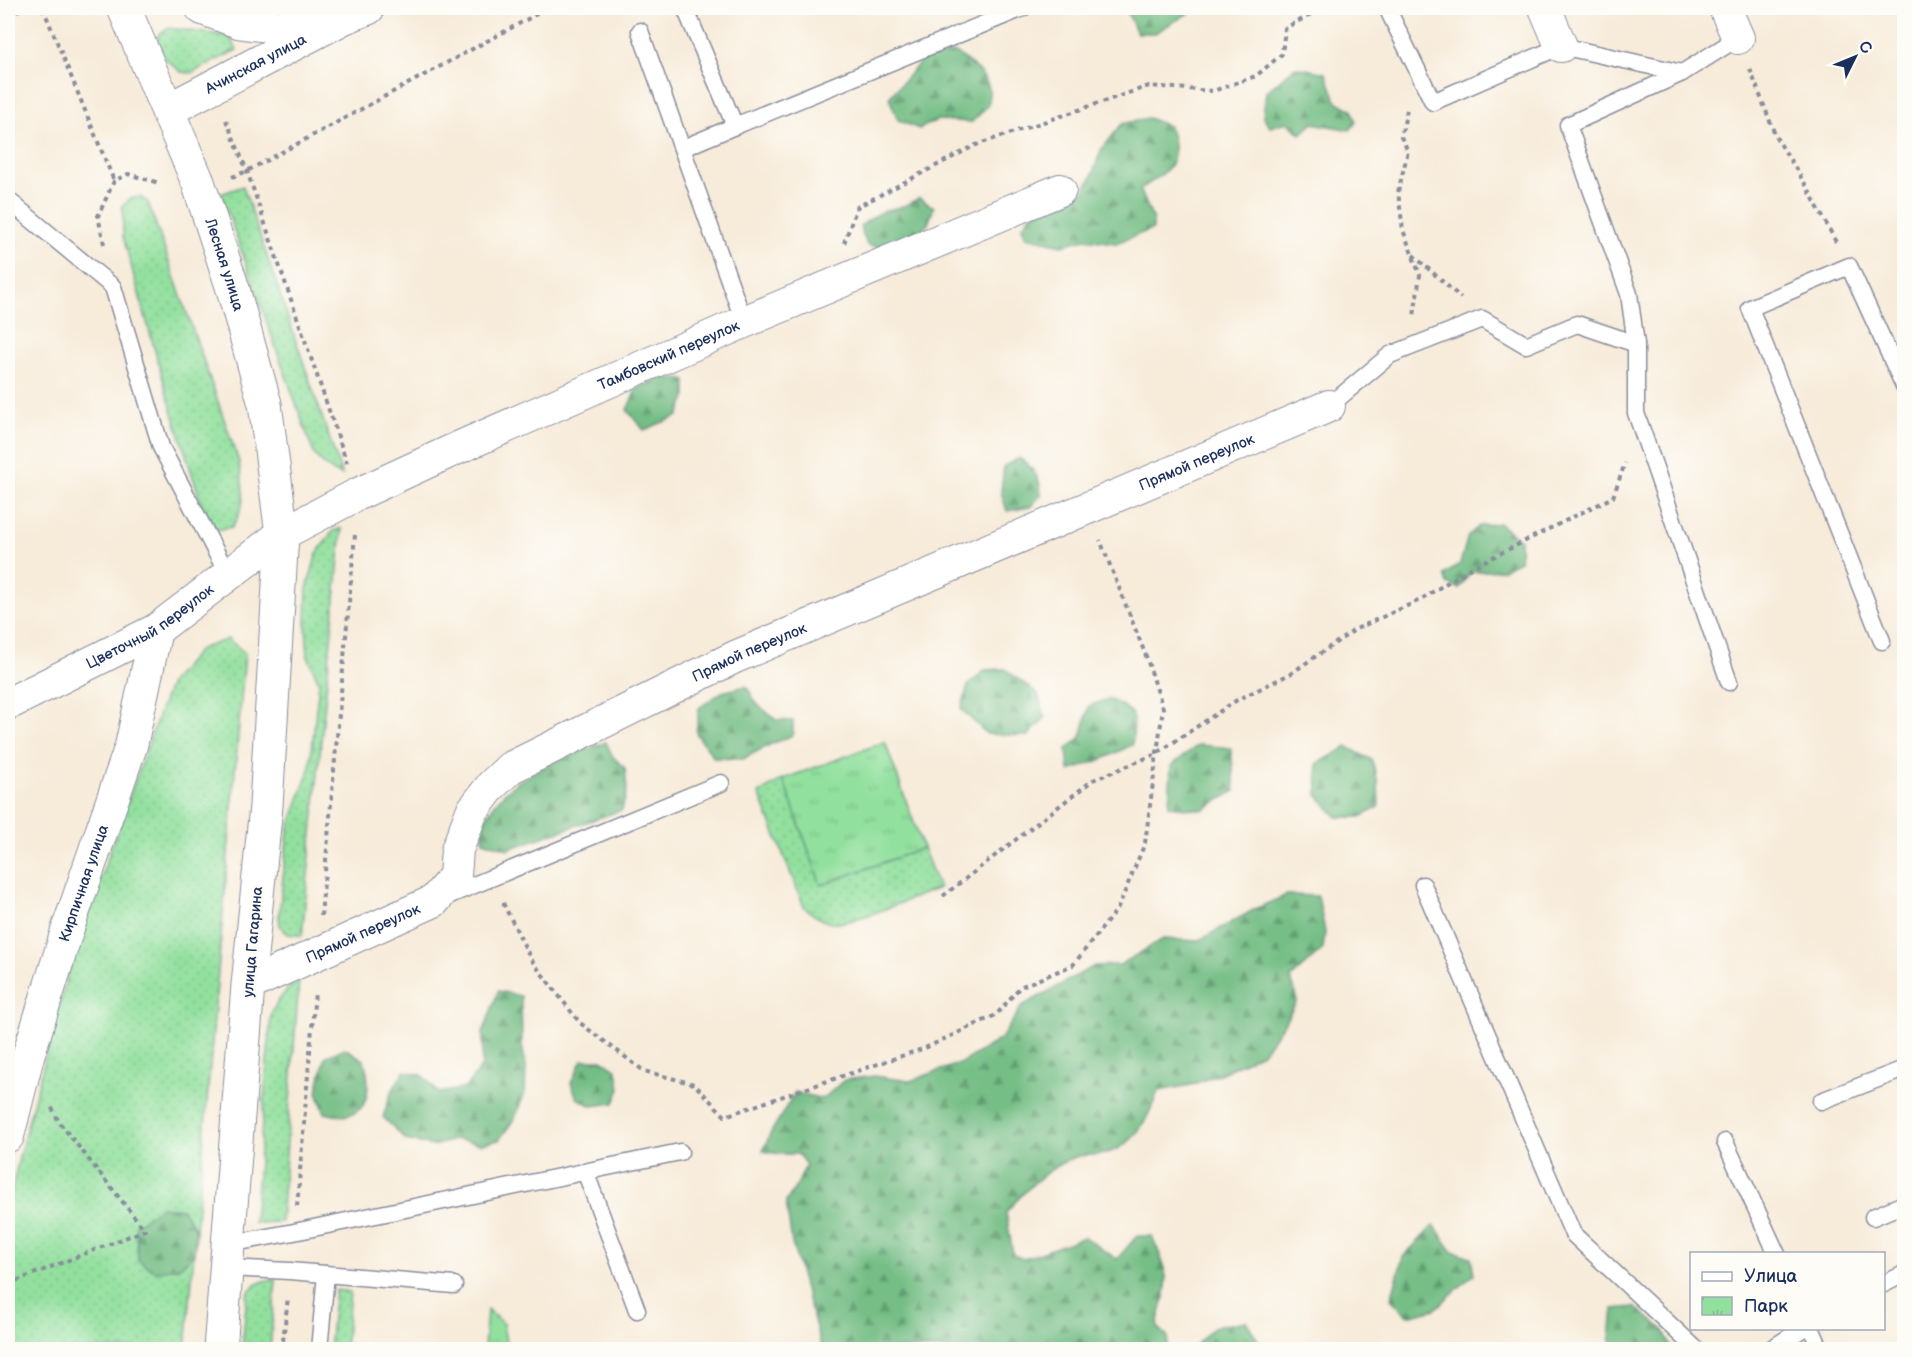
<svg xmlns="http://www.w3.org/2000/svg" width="1912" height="1357" font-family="'Balsamiq Sans',sans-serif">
<defs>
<pattern id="grass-dots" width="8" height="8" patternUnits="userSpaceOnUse" patternTransform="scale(1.5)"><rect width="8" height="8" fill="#92e09e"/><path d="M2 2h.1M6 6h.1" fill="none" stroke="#7dc08a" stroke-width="1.8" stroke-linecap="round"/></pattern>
<pattern id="forest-firs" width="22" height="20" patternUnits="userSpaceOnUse" patternTransform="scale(1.5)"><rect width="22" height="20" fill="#75be85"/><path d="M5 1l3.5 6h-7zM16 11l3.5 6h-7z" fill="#5f9b70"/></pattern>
<pattern id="park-tufts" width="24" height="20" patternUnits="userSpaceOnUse" patternTransform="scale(1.5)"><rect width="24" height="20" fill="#92e09e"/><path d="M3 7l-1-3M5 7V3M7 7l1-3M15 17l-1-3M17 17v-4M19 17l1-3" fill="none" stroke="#7dc08a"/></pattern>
</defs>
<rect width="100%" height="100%" fill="#fdfcf7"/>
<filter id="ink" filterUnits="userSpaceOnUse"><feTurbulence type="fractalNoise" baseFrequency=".0167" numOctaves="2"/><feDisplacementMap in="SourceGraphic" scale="12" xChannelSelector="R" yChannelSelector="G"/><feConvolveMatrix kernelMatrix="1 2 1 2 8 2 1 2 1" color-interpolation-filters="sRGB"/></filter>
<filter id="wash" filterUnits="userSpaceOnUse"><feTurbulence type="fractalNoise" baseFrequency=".008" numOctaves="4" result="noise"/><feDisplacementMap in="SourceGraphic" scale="24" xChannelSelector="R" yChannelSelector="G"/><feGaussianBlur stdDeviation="1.35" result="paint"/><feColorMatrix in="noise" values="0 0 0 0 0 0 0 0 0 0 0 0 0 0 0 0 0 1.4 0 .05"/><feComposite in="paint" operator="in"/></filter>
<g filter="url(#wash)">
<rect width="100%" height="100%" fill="#f7ebd9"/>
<!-- grass -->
<g fill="url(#grass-dots)" stroke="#56887e" stroke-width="1.5">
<polygon points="169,28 229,36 237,50 191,73 181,72 161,55 156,44 159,34"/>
<path d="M 243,186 L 342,475 C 330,472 322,463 314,454 L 221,194 Z"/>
<path d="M 140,197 L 148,202 L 239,462 C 243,489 248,504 232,527 L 216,530 L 201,503 L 168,397 L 123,237 L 123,206 L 130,199 Z"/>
<polygon points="342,528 302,936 288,934 280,926 279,915 288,831 310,767 319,682 308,657 306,627 307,588 317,553 333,531"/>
<polygon points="228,639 245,653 186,1349 8,1350 8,1206 21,1149 72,958 170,683 200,649"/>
<path d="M 783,779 L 821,885 L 923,848 L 939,888 C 918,895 850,926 832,923 C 822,922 812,914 804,907 L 759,793 Z"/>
<path d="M 299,980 L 281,1222 L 254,1223 L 271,1014 C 278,1000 285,990 299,980 Z"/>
<path d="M 268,1280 L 276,1280 L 270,1349 L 242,1349 L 247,1295 C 252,1285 257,1283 268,1280 Z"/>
<polygon points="335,1290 350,1292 345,1349 329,1349"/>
</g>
<!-- forest -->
<g fill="url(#forest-firs)" stroke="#487672" stroke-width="1.5">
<polygon points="1125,8 1197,8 1155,33 1137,33"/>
<path d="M 954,52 C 971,63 997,81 988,104 C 985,111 976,117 972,122 L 937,120 L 919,129 L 898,120 L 889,98 L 922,60 Z"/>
<polygon points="1295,67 1326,73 1336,101 1352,110 1356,122 1350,130 1313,123 1301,134 1287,122 1270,127 1263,116 1266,92"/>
<path d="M 1148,118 L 1169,126 C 1183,162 1169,171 1140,189 L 1153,220 L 1153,229 L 1116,243 L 1085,239 L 1062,245 L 1026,237 L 1022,227 L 1031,215 L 1069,201 L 1083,192 L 1092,176 L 1101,150 L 1122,124 Z"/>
<polygon points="919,198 934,207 928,224 918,233 883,248 867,245 860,226 881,212 904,206"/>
<polygon points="661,377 686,380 686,397 678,416 644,430 627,410 636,389"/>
<path d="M 1019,458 C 1033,467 1041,478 1041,495 L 1030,507 L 1007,511 L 1001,492 L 1004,466 Z"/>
<polygon points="1499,523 1520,540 1520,561 1501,570 1471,572 1459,588 1447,584 1444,575 1460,564 1468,536 1479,526"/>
<polygon points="1005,669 1038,694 1045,718 1028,736 987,734 961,709 968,686 985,670"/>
<polygon points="746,686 757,704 776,720 793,721 793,735 769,745 743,759 714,758 696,733 699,708 722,692"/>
<path d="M 1108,699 C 1137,710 1135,716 1132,745 L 1105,758 L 1069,771 L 1067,749 L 1081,737 L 1089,706 Z"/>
<path d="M 606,742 L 613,757 L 625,768 L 627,790 L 622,810 L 508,849 L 483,841 C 483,834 482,824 486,818 C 509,773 562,760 606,742 Z"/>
<polygon points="1198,745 1231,748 1235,791 1202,810 1169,806 1171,766"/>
<polygon points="1347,747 1372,760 1378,783 1379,807 1360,817 1337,817 1318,796 1317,764"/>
<path d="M 1287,895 L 1318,896 L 1325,932 L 1323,949 L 1291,978 L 1297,1001 L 1283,1025 L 1262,1053 L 1224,1072 L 1191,1085 L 1158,1091 C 1149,1117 1136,1145 1107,1153 C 1097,1156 1085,1154 1075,1157 C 1046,1168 1026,1190 1006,1212 L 1013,1255 L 1024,1259 L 1084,1237 L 1117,1259 L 1137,1236 L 1152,1236 C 1159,1253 1168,1269 1166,1288 C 1165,1300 1159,1313 1157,1326 L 1168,1337 L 1167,1349 L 822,1349 L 792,1243 L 786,1202 L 798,1183 L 806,1165 L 798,1154 L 779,1154 L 763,1151 L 770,1134 L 795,1092 L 823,1099 L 844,1080 L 874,1076 L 910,1081 L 961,1063 L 1001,1039 L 1022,1006 L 1094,966 L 1120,965 L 1163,939 L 1198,941 L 1257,908 Z"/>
<polygon points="498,991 521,996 522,1046 526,1066 525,1092 515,1118 499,1140 481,1144 456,1139 434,1146 406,1140 383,1117 391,1093 404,1071 422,1075 439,1093 465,1088 482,1066 483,1033"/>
<path d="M 345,1048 L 364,1060 C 373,1093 368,1125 325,1113 L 317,1093 L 325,1057 Z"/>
<polygon points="582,1060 602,1060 617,1070 620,1089 614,1103 592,1106 577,1098 571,1083"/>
<polygon points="161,1207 183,1209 196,1230 194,1254 180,1267 156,1272 138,1260 136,1225"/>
<polygon points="1434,1225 1452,1251 1471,1257 1474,1274 1435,1309 1408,1316 1391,1299 1403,1257"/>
<polygon points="1635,1307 1663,1329 1672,1349 1616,1349 1610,1339 1613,1309"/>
<polygon points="1246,1321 1258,1340 1259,1349 1192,1349 1214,1327"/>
</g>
<!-- park -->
<g fill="url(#park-tufts)" stroke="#56887e" stroke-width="1.5">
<polygon points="885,742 923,848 821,885 783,779"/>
<polygon points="487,1309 503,1324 507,1349 484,1349"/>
</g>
</g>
<g filter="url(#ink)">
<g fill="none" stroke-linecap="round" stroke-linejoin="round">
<defs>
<g id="lane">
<polyline points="685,8 735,126 1023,8"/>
<polyline points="1387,8 1433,102 1561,46 1682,73"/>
<polyline points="640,31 744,322"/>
<polyline points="683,148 735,126"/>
<polyline points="8,200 113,287 161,447 228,575"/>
<polyline points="1329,406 1390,355 1482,319 1526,345 1577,324 1636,344"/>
<polyline points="1882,641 1750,308 1849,266 1904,386"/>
<polyline points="1729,682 1636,413 1636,344 1629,294 1568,125 1682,73 1738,38"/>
<polyline points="1423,885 1573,1234 1697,1350"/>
<polyline points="445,897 721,783"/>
<polyline points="1821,1101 1904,1069"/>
<polyline points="1725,1142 1777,1254"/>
<polyline points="585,1171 637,1310"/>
<polyline points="1873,1217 1904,1204"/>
<polyline points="228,1244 294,1232 680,1152"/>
<polyline points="226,1268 290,1271 454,1285"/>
<polyline points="1884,1284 1904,1274"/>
<polyline points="1811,1328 1821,1350"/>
<polyline points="319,1350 326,1274"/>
<polyline points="1769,1350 1804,1328"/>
</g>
<g id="street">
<polyline points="1545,8 1561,46"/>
<polyline points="1725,8 1738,38"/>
<path id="s1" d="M 8,704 L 156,630 L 282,534 L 358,494 L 460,447 L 744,322 L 1060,190"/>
<path id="s2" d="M 248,985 L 434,901 L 455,876 L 457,850 L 472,811 L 492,785 L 510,768 L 735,657 L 1329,406"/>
<path id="s3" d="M 8,1136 L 28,1056 L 68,928 L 131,746 L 156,630"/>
</g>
<g id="secondary">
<path id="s4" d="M 124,8 L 198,182 L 233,289 L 265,404 L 282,534 L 266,806 L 248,985 L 220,1350"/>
<polyline points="202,8 240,22 278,27 321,21"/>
<path id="s5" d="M 168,110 L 343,18 L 368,8"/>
</g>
</defs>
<!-- lane casing -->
<use href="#lane" stroke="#898d9c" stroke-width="19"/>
<!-- street casing -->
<use href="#street" stroke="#898d9c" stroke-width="34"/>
<!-- secondary casing -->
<use href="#secondary" stroke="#898d9c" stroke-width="35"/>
<!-- path -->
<g stroke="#898d9c" stroke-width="4" stroke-dasharray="4.5 4.5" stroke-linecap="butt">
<polyline points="43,8 114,181"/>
<polyline points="8,14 24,8"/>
<polyline points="1750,69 1776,137 1807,187 1836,242"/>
<polyline points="1407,110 1401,137 1408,151 1398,192 1403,230 1420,275 1414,316"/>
<polyline points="226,120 247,171 347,463"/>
<polyline points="232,177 247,171 548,8"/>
<polyline points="844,243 857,207 976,145 1149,86 1213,91 1256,76 1282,54 1285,28 1324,8"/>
<polyline points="104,244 98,216 114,181 128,174 159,183"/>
<polyline points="1413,255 1461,298"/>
<polyline points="943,896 1093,780 1156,754 1237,700 1290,674 1356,629 1420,600 1467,570 1613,497 1625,463"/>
<polyline points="503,903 532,961 580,1023 644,1071 694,1084 725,1116 925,1048 996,1015 1020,987 1073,965 1118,908 1145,843 1163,708 1146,656 1100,540"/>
<polyline points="321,916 355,535"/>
<polyline points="297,1206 315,992"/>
<polyline points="8,1284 145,1230 59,1122 51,1106"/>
<polyline points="282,1350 288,1297"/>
</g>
<!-- lane -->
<use href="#lane" stroke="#fff" stroke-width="16"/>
<!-- street -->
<use href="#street" stroke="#fff" stroke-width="32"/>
<!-- secondary -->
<use href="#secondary" stroke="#fff" stroke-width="33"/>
</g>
</g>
<g text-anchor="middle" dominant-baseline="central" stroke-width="6" stroke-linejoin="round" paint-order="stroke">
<!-- street labels -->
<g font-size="15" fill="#1b2f5e" stroke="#fdfcf7">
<text stroke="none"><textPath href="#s5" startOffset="99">Ачинская улица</textPath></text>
<text stroke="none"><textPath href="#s4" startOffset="276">Лесная улица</textPath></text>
<text stroke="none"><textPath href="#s1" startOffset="750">Тамбовский переулок</textPath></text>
<text stroke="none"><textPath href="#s2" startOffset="1114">Прямой переулок</textPath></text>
<text stroke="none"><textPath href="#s1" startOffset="162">Цветочный переулок</textPath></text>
<text stroke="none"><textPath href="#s2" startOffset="628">Прямой переулок</textPath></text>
<text stroke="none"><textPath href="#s3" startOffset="264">Кирпичная улица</textPath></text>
<text stroke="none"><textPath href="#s2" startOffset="126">Прямой переулок</textPath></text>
<text transform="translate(253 942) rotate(-85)">улица Гагарина</text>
</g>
</g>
<!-- margin -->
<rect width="1912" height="1357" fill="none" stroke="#fdfcf7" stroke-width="30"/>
<!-- legend -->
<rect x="1690" y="1252" width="195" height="78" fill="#fdfcf7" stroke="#a3aaba" stroke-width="1.5"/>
<rect x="1702" y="1272" width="30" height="9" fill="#ffffff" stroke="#a3aaba" stroke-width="1.5"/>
<text x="1744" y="1282" font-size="18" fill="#1b2f5e">Улица</text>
<rect x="1702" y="1297" width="30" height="18" fill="url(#park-tufts)" stroke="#a3aaba" stroke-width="1.5"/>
<text x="1744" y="1312" font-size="18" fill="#1b2f5e">Парк</text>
<!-- north arrow -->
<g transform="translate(1855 57) rotate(47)" stroke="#fdfcf7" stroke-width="4.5" paint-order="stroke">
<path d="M0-4.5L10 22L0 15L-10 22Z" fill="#1b2f5e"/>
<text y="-9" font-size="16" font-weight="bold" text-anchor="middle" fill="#1b2f5e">С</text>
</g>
</svg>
